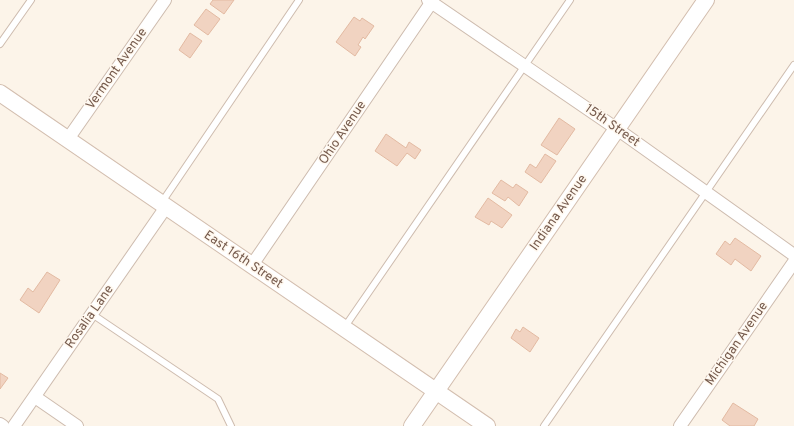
<svg xmlns="http://www.w3.org/2000/svg" width="794" height="426" font-family="Overpass,sans-serif">
<rect width="100%" height="100%" fill="#fcf4e9"/>
<!-- building -->
<g fill="#f1d3c1" stroke="#e3baa2">
<polygon points="213,0 234,0 224,14 210,4"/>
<polygon points="206,9 220,19 208,35 194,25"/>
<polygon points="354,17 360,21 362,18 374,26 365,39 363,37 358,45 361,47 355,56 336,42"/>
<polygon points="190,33 202,41 190,58 179,50"/>
<polygon points="559,118 575,129 557,155 541,145"/>
<polygon points="386,134 406,148 409,142 421,150 415,159 407,153 397,166 375,151"/>
<polygon points="545,154 556,161 541,183 525,172 530,164 536,168"/>
<polygon points="501,180 513,188 516,184 528,192 519,206 508,197 505,201 492,193"/>
<polygon points="488,198 512,215 502,228 491,221 489,225 475,217"/>
<polygon points="735,238 761,256 751,271 735,259 731,265 716,254 725,241 730,245"/>
<polygon points="47,272 60,280 39,313 20,300 28,288 33,292"/>
<polygon points="523,327 539,338 530,352 511,338 516,329 520,332"/>
<polygon points="0,373 8,378 0,389"/>
<polygon points="733,403 758,419 754,426 730,426 722,420"/>
</g>
<g fill="none" stroke-linecap="round" stroke-linejoin="round">
<defs>
<g id="lane">
<polyline points="0,44 31,0"/>
<polyline points="162,202 299,0"/>
<polyline points="92,314 218,399 231,426"/>
<polyline points="344,328 570,0"/>
<polyline points="544,426 794,65"/>
</g>
<g id="street">
<polyline points="428,0 617,129 794,255"/>
<polyline points="68,139 165,0"/>
<polyline points="252,265 433,0"/>
<polyline points="35,397 77,426"/>
<polyline points="0,424 3,426"/>
<polyline points="14,426 166,207"/>
<polyline points="680,426 794,262"/>
</g>
<g id="secondary">
<polyline points="0,93 487,426"/>
<polyline points="412,426 706,0"/>
</g>
</defs>
<!-- lane casing -->
<use href="#lane" stroke="#cebcaf" stroke-width="8"/>
<!-- street casing -->
<use href="#street" stroke="#cebcaf" stroke-width="14"/>
<!-- secondary casing -->
<use href="#secondary" stroke="#d3beaf" stroke-width="18"/>
<!-- lane -->
<use href="#lane" stroke="#fff" stroke-width="6"/>
<!-- street -->
<use href="#street" stroke="#fff" stroke-width="12"/>
<!-- secondary -->
<use href="#secondary" stroke="#fff" stroke-width="16"/>
</g>
<g text-anchor="middle" dominant-baseline="central" stroke-width="3" stroke-linejoin="round" paint-order="stroke">
<!-- street labels -->
<g font-size="13" fill="#765b4d" stroke="#fff8ef">
<text transform="translate(117 69) rotate(-55)">Vermont Avenue</text>
<text transform="translate(612 126) rotate(35)">15th Street</text>
<text transform="translate(343 133) rotate(-56)">Ohio Avenue</text>
<text transform="translate(559 213) rotate(-55)">Indiana Avenue</text>
<text transform="translate(243 260) rotate(34)">East 16th Street</text>
<text transform="translate(90 317) rotate(-55)">Rosalia Lane</text>
<text transform="translate(737 344) rotate(-55)">Michigan Avenue</text>
</g>
</g>
</svg>
